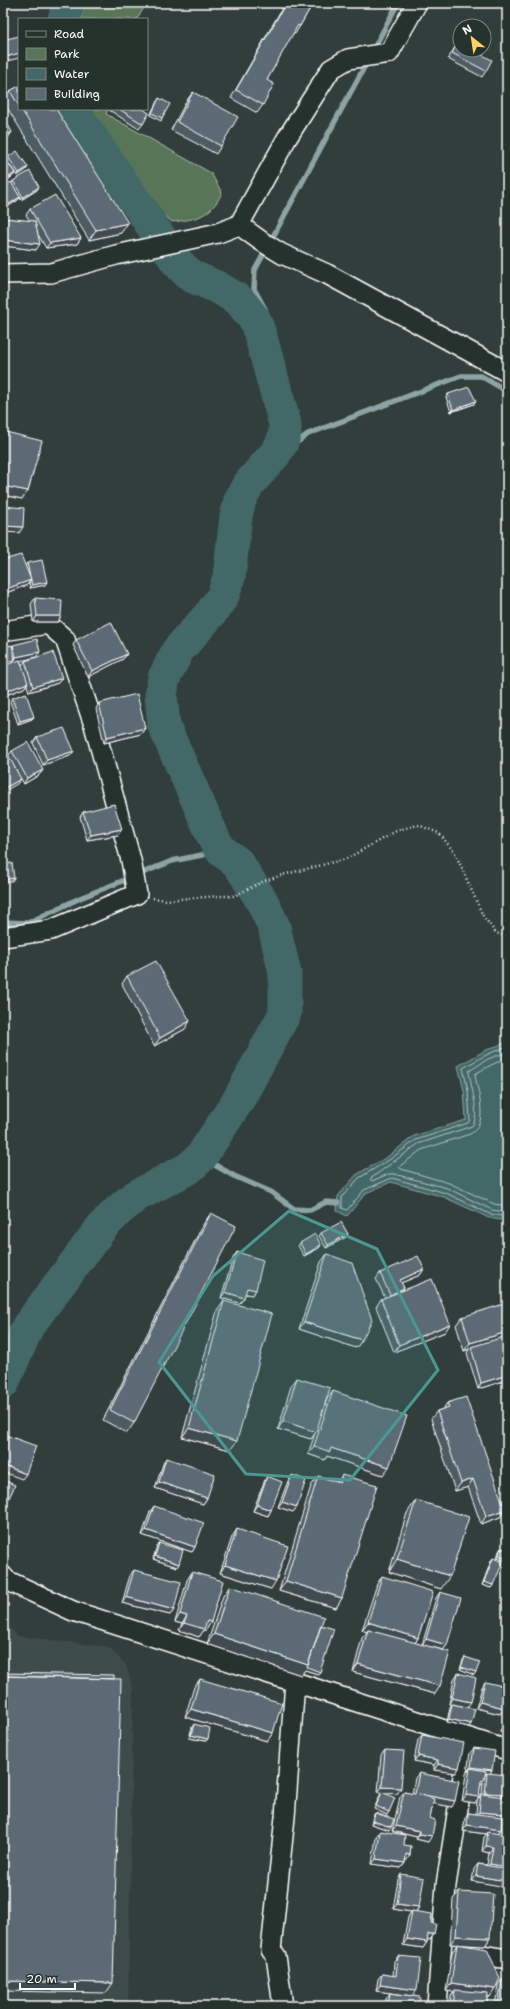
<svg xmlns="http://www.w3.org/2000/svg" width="510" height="2009" font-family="'Shantell Sans',sans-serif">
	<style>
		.built { fill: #3e4c4c }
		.green { fill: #597459; stroke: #acbaac }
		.water { fill: #436867; stroke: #8ea4a4 }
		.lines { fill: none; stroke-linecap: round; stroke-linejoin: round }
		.shore { stroke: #b4c3c2; stroke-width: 1 }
		.stream { stroke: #8ea4a4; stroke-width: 5.5 }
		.river { stroke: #436867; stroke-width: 33 }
		.minor-casing { stroke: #fff; stroke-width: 22 }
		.path { stroke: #fff; stroke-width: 2.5; stroke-dasharray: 1 3; stroke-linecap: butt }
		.minor { stroke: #26332d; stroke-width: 19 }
		.wall { fill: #4e5c64; stroke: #fff }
		.shaded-wall { fill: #404b51; stroke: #fff }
		.building { fill: #5b6b74; stroke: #fff }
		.marked { fill: #4b9892; fill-opacity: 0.2; stroke: #4b9892; stroke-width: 3; stroke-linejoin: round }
	</style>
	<rect width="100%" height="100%" fill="#313e3b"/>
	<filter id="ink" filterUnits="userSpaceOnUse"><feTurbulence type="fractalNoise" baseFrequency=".025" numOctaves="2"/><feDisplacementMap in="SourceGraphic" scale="8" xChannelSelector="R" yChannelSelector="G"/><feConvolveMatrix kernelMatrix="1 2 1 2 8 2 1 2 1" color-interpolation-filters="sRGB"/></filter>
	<g filter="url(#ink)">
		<path class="built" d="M3,1621L18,1636L109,1647L126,1665L133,1689L128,2006H3Z"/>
		<path class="green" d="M86,3H147L137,19H81Z
			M82,109H108L106,114L211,173L222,193C210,217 197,219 172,222L162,213L123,158Z"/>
		<path class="water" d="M507,1042V1221L489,1218L444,1197L391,1182L366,1193L347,1216L337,1211L338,1196L356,1175L387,1157L414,1136L466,1120L464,1091L458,1066L484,1051Z"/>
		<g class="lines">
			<path class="shore" d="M507,1046L486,1055L463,1068L468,1091L470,1119L468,1123L416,1140L389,1160L359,1178L342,1197V1208L347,1210L364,1190L392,1178L446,1193L490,1214L507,1217
				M507,1052L488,1059L469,1071C470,1085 481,1115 472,1126L418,1144L370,1179L372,1181L388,1174H394L447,1188L492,1210L507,1212
				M507,1058L491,1065L475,1074C477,1091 490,1124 470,1134L421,1150L399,1167L401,1169L449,1183L494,1204L507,1206"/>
			<path class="stream" d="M372,52L398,3
				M292,446L308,434L461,376H481L507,391
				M220,826L174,718L173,702L175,681L183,662L231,606L240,584L247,518L252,503L261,486L286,461L290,454L297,432L294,409L265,309L254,289L255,270L368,60
				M3,922L28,923L80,898L172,861L222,851
				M201,1157L234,1176L271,1192L294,1209L310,1210L326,1202L338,1203
				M3,1350L19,1319L96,1216L113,1199L130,1185L180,1161L190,1151L203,1134L270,1021L274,1002L275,984L259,920L229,871"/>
			<path class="river" d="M64,19L69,3
				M3,1383L28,1326L102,1227L119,1210L136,1196L189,1168L201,1157L239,1099L285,1013V973L274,927L262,901L238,863L222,851L216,843L164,726L161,695L164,678L178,650L211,613L223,596L229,577L236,516L240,500L248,485L275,454L282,443L285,432V424L260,334L255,320L240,301L219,288L191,276L177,262L72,109"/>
			<defs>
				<path id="minor" d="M239,225L261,241L282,254L327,274L507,372
					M3,274L51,273L116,255L218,233L239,225L287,138L331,69L348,59L389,53L417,3
					M3,631L48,624L65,639L94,725L131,860L137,894L51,930L3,937
					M3,1576L6,1580L73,1611L507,1750
					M465,1952L507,1959
					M283,2006L276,1956L271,1950L285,1817L295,1682
					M437,2006L446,1885L469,1738"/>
			</defs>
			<use href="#minor" class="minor-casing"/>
			<path class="path" d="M153,898L166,900L219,896H234L262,882L282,875L346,859L398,830L418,825L439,833L455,853L483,916L496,933L507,936"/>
			<use href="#minor" class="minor"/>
		</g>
		<path class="wall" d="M285,3H313L300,26L295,34L293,33L267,80L263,105L257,113L231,98Z
			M458,42L486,71L482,77L448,59Z
			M19,86V109H56L121,233L89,240L3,101L10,91Z
			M193,92L221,146L216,154L171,130L187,100Z
			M159,98L162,118L161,121L150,115Z
			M109,109H143V124L139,129L109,110Z
			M8,157L26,170L17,176L9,164L15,173L13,176L5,182L3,185V158L6,159Z
			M13,181L37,190L21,200L20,197L18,200L4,209L3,207V187L12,183Z
			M30,209L81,238L77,244L46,248L37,233L36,250L3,246V218L30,221L26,215Z
			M448,394L474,404L451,412L446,397Z
			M6,432L22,499L3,495V436Z
			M3,560L25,566L27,563L45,585L30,588L29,582L27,585L3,594Z
			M35,598L58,622H33L31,604Z
			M76,640L127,654L123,659L88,677L73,645Z
			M13,645L22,665L25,661L62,678L58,683L29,692L27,685L24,688L3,696L12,646Z
			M12,698L34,717L32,719L18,724L10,701Z
			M99,703L145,728L141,734L104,743L96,709Z
			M37,737L74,751L70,756L43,765L33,743Z
			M12,751L43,770L39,775L24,784L21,779L17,784L8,756Z
			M83,812L118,835L87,840L80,817Z
			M127,976L185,1029L154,1046L122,984Z
			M211,1213L134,1423L127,1433L103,1420L204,1223Z
			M321,1233L348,1234L346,1237L326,1248L319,1236Z
			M300,1243L321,1245L319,1248L304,1256L298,1246Z
			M237,1252L256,1290L252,1295L245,1294L244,1298L240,1303L221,1298L233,1258Z
			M327,1254L362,1340L356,1348L299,1329L321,1262Z
			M424,1269L420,1275L401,1283L404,1288L402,1291L445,1332L394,1352L376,1307L381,1299L385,1298L376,1279L380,1273Z
			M224,1301L230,1450L182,1437L217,1311Z
			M462,1317L507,1380L478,1389L467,1353L469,1349L464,1351L456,1325Z
			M297,1378L322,1415L327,1399L333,1391L383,1475L327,1456L325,1460L308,1454L315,1433L311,1439L278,1429L291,1386Z
			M447,1403L505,1510L500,1517L481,1524L468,1487L455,1491L431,1419L437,1411L443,1409Z
			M166,1458L207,1498L203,1504L155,1488L163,1464Z
			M292,1475L297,1507L293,1512L278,1507L288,1481Z
			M342,1475V1598L336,1608L279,1591L311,1486L318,1476L337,1482Z
			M267,1476L271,1510L268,1516L253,1511L264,1482Z
			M416,1500L441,1589L389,1572L407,1513Z
			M154,1506L195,1547L192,1552L142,1535L150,1512Z
			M237,1529L271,1589L220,1573L232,1537Z
			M159,1543L177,1567L153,1559L157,1545Z
			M501,1548L507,1550V1561L497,1558L499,1551Z
			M493,1558V1585L491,1588L482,1585L491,1561Z
			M134,1570L174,1610L170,1615L122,1603L130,1575Z
			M192,1572L211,1622L206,1630H204L199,1637L179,1630L182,1624L175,1622L187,1580Z
			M382,1576L418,1638L415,1643L422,1645L436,1598L440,1592L447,1645L443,1650L435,1694L353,1672L362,1638L367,1632L362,1630L377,1584Z
			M230,1586L321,1625L318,1674L305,1670L301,1675L207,1644L223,1596Z
			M465,1657L474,1675L460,1669L463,1660Z
			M458,1673L467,1707L469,1727L447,1722L450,1707L452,1704H449L454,1679Z
			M200,1679L273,1733L267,1741L185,1717L194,1687Z
			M485,1682L504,1708L500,1714L476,1708L482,1687Z
			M507,1712V1734L500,1732Z
			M194,1724L206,1741L189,1738L192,1727Z
			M422,1735L456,1773L434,1770V1765L414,1761L418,1740Z
			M474,1748L505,1797V1810L507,1795V1822H503L504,1815L502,1817L501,1830L498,1834L506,1840H507V1902L501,1901L503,1888L504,1886L472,1881L474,1869L478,1864L487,1865L489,1853L482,1851L484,1837L487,1834L463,1831L465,1818L468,1813L476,1814L477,1800L482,1794L483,1782L481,1785L475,1803L462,1801L466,1774L467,1772L470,1753Z
			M385,1750L397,1794L383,1792L389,1812L387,1815L374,1809L380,1795L382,1792H378L381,1755Z
			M419,1773L452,1807L433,1803L430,1818L428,1842L416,1839L417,1837L392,1831L400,1797L404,1792L412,1794L415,1778Z
			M375,1813L391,1827L389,1830L371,1824L373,1816Z
			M380,1831L404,1845L410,1855L406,1861L405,1860V1863L401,1868L372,1864L376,1837Z
			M401,1874L419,1907L416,1912L431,1923L434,1934L430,1940L427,1939V1942L423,1948L403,1945L408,1917L411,1912L393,1909L398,1880Z
			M459,1892L490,1938L485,1946L460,1945L490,1997H488L487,2006H450L451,1996L454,1992L446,1991L452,1952L457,1945L450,1944L453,1899Z
			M398,1956L413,1996L376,1991L378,1979L382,1974L393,1976L394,1961Z
			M502,1979L507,2006H495L498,1985Z
			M390,1993L419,2006H385L386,1999Z"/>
		<path class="shaded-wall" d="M32,3H57L54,7Z
			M19,53V58L3,62V58Z
			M12,132L8,138L3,141V138Z
			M28,167L26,170L17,176L19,173Z
			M15,173L13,176L4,182L6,179Z
			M39,187L37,190L21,200L23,197Z
			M20,197L18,200L4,209L6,206Z
			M128,223L121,233L89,240L96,230Z
			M81,238L77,244L46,248L50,243Z
			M3,240L40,244L36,250L3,246Z
			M476,401L474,404L451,412L453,410Z
			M3,486L28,491L22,499L3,495Z
			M3,526L23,527L19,533L3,532Z
			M31,580L27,585L3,594V590Z
			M47,582L45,585L30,588L32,585Z
			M37,616H61L58,622H33Z
			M40,652L36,657L13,663L3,667V662L15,660L16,657Z
			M127,654L123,659L88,677L92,671Z
			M62,678L58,683L29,692L33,687Z
			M28,683L24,688L3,696V692Z
			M34,717L32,719L18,724L20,721Z
			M145,728L141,734L104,743L107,737Z
			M74,751L70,756L43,765L47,760Z
			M43,770L39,775L24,784L27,778Z
			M21,779L17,784L3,792V789Z
			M122,829L118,835L87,840L91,835Z
			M14,878L12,881L3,882V880Z
			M190,1021L185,1029L154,1046L160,1038Z
			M348,1234L346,1237L326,1248L328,1245Z
			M321,1245L319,1248L304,1256L306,1254Z
			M424,1269L420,1275L396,1285L400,1280Z
			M247,1288L256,1290L252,1295L243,1293Z
			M404,1288L400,1294L386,1301L390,1295Z
			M225,1292L244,1298L240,1303L221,1298Z
			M304,1322L362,1340L356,1348L299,1329Z
			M450,1324L445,1332L394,1352L399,1345Z
			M507,1332V1338L471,1347L469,1349L464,1351L470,1343Z
			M507,1375V1380L478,1389L481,1383Z
			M283,1421L316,1432L311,1439L278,1429Z
			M189,1428L237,1441L230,1450L182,1437Z
			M314,1446L331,1448L389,1467L383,1475L327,1456L325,1460L308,1454Z
			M3,1465L26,1474L22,1479L3,1472Z
			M473,1479L468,1487L455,1491L461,1483Z
			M159,1482L207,1498L203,1504L155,1488Z
			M282,1502L297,1507L293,1512L278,1507Z
			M257,1505L271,1510L268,1516L253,1511Z
			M505,1510L500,1517L481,1524L486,1516Z
			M146,1530L195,1547L192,1552L142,1535Z
			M499,1555L507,1558V1561L497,1558Z
			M155,1556L179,1564L177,1567L153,1559Z
			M397,1559L450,1576L441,1589L389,1572Z
			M225,1565L276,1581L271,1589L220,1573Z
			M286,1581L342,1598L336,1608L279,1591Z
			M484,1582L493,1585L491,1588L482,1585Z
			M126,1597L174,1610L170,1615L122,1603Z
			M180,1614L187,1616L182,1624L175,1622Z
			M207,1621L211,1622L206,1630H204L199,1637L179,1630L184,1623Z
			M368,1622L418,1638L413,1646L368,1630L367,1632L362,1630Z
			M214,1634L308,1665L320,1672L318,1674L305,1670L301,1675L207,1644Z
			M426,1639L447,1645L443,1650L422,1645Z
			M358,1664L440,1686L435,1694L353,1672Z
			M461,1667L476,1672L474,1675L460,1669Z
			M452,1698L471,1702L467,1707L449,1704Z
			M480,1702L504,1708L500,1714L476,1708Z
			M191,1709L273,1733L267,1741L185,1717Z
			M449,1719L471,1724L469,1727L447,1722Z
			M506,1722H507V1734L500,1732Z
			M191,1735L208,1739L206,1741L189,1738Z
			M418,1756L438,1760L434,1765L414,1761Z
			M438,1764L459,1768L456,1773L434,1770Z
			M471,1767L492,1770L489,1776L487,1773L485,1775L469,1772L470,1768L467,1772Z
			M382,1787L401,1788L397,1794L378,1792Z
			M485,1793L506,1794L503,1800L481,1798Z
			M419,1794L455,1801L452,1807L415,1800Z
			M466,1795L479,1797L475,1803L462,1801Z
			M479,1812L504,1814L501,1820L475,1817Z
			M507,1816V1822H503Z
			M373,1821L391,1827L389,1830L371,1824Z
			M467,1825L501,1830L497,1835L488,1832L487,1834L463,1831Z
			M396,1826L420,1831L417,1837L392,1831Z
			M420,1834L432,1836L428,1842L416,1839Z
			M486,1846L493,1847L489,1853L482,1851Z
			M406,1854L410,1855L406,1861L402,1860Z
			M376,1859L405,1863L401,1868L372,1864Z
			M490,1864L507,1867V1873L486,1870Z
			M476,1876L507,1881V1885L506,1887L472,1881Z
			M503,1898L507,1899V1902L501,1901Z
			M397,1904L419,1907L415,1913L412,1911L411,1912L393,1909Z
			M428,1934H434L430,1940L424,1939Z
			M456,1936L490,1938L485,1946L450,1944Z
			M407,1939L427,1942L423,1948L403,1945Z
			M3,1981L113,1983L106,1993L3,1991Z
			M451,1983L495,1989L490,1997L455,1992V1990L454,1992L446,1991Z
			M380,1985L417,1990L413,1996L376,1991Z"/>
		<path class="building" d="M286,3H313L300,26L298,25L267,80L274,84L263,105L236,90Z
			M19,36V53L3,58V40Z
			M458,42L460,43V50H473L492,60L486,71L452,53Z
			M19,86V106L10,91Z
			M193,92L238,117L221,146L177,122Z
			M159,98L170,104L162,118L152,113Z
			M21,109H56L128,223L96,230Z
			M119,109H143L149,113L143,124Z
			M3,116L12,132L3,138Z
			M17,151L28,167L19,173L8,157Z
			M4,157L15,173L6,179L3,174V158Z
			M30,171L39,187L23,197L13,181Z
			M11,182L20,197L6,206L3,202V187Z
			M55,195L81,238L50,243L30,209Z
			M3,218L35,221L40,244L3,240Z
			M469,387L476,401L453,410L448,394Z
			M6,432L42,441L28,491L3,486V443Z
			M3,506L24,508L23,527L3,526Z
			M21,555L31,580L3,590V560Z
			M42,560L47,582L32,585L27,563Z
			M35,598L62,600L61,616H37Z
			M111,622L127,654L92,671L76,640Z
			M37,639L40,652L16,657L13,645Z
			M12,645L15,660L3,662V647Z
			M53,652L62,678L33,687L25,661Z
			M20,660L28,683L3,692V666Z
			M26,693L34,717L20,721L12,698Z
			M137,694L145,728L107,737L99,703Z
			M64,728L74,751L47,760L37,737Z
			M28,742L43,770L27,778L12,751Z
			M5,749L21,779L3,789V750Z
			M114,804L122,829L91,835L83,812Z
			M12,863L14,878L3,880V864Z
			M156,961L190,1021L160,1038L127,976Z
			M211,1213L236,1226L134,1423L110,1410Z
			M341,1222L348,1234L328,1245L321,1233Z
			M315,1234L321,1245L306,1254L300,1243Z
			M237,1252L263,1260L256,1290L247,1288L244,1298L225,1292Z
			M327,1254L352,1263L372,1320L362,1340L304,1322Z
			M418,1256L424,1269L400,1280L404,1288L390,1295L380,1273Z
			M432,1279L450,1324L399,1345L381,1299Z
			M224,1301L272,1314L237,1441L189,1428Z
			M507,1303V1332L470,1343L462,1317Z
			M507,1336V1375L481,1383L471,1347Z
			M297,1378L330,1388L316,1432L283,1421Z
			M333,1391L407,1416L389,1467L331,1448L330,1452L314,1446Z
			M466,1397L505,1510L486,1516L473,1479L461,1483L437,1411L449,1407L447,1403Z
			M3,1434L36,1446L26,1474L3,1465Z
			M166,1458L215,1474L207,1498L159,1482Z
			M292,1475L306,1480L297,1507L282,1502Z
			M342,1475L377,1485L342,1598L286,1581L318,1476L340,1483Z
			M267,1476L282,1482L271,1510L257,1505Z
			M3,1480L15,1485L4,1509L3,1508Z
			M416,1500L469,1517L450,1576L397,1559Z
			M154,1506L204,1523L195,1547L146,1530Z
			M237,1529L288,1546L276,1581L225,1565Z
			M159,1543L183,1550L179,1564L155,1556Z
			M501,1548L507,1550V1558L499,1555Z
			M493,1558L503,1562L493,1585L484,1582Z
			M134,1570L181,1582L174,1610L126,1597Z
			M192,1572L223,1581L211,1622L207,1621L204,1629L184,1623L187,1616L180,1614Z
			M382,1576L433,1592L418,1638L368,1622Z
			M230,1586L324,1617L308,1665L214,1634Z
			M440,1592L461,1598L447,1645L426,1639Z
			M321,1625L334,1629L320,1672L307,1667L308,1665Z
			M368,1630L450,1652L440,1686L358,1664Z
			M465,1657L480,1662L476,1672L461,1667Z
			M3,1673L114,1675V1679L3,1676Z
			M458,1673L476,1678L471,1702L452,1698Z
			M3,1676L121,1679L113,1983L3,1981Z
			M200,1679L282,1703L273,1733L191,1709Z
			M485,1682L507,1687V1697L504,1708L480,1702Z
			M452,1704L475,1709L471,1724L449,1719Z
			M194,1724L210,1728L208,1739L191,1735Z
			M422,1735L464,1743L459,1768L438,1764V1760L418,1756Z
			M474,1748L495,1751L492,1770L471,1767Z
			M385,1750L404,1751L401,1788L382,1787Z
			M470,1768L486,1771L484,1780L481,1781L479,1797L466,1795Z
			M419,1773L459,1781L455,1801L419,1794L434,1799L430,1818L435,1820L432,1836L420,1834V1831L396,1826L404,1792L415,1794Z
			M487,1773L507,1775L506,1794L485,1793Z
			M382,1792L395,1798L389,1812L376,1806Z
			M481,1794L506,1797L504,1814L479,1812Z
			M375,1813L394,1819L391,1827L373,1821Z
			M468,1813L502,1817L501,1830L467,1825Z
			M380,1831L405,1835L404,1845L411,1846L410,1855L406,1854L405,1863L376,1859Z
			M488,1832L507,1835L506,1840H507V1867L490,1864L493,1847L486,1846Z
			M478,1864L507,1869V1881L476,1876Z
			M401,1874L424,1878L419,1907L397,1904Z
			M505,1886H507V1899L503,1898Z
			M459,1892L493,1894L490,1938L456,1936Z
			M412,1911L432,1914L431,1923L436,1924L434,1934H428L427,1942L407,1939Z
			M457,1944L487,1949L500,1978L495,1989L451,1983Z
			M398,1956L421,1958L417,1990L380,1985L382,1974L396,1976Z
			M507,1976V2006H498L502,1979Z
			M455,1990L488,1993L487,2006H453Z
			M390,1993L420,1997L419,2006H388Z"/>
	</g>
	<path class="marked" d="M289,1211L377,1249L438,1370L350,1480L246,1474L159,1362L213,1276Z"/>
	<rect width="510" height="2009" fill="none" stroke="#26332d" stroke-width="16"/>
	<rect x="8" y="8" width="494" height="1993" fill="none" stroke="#fff" stroke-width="1.5" filter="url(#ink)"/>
	<rect x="18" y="18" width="130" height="92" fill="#26332d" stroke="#7d8581"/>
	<rect x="26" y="31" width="20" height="6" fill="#26332d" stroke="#7d8581"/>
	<text x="54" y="38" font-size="12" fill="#ffffff">Road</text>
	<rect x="26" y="48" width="20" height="12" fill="#597459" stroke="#7d8581"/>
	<text x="54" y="58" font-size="12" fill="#ffffff">Park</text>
	<rect x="26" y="68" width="20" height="12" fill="#436867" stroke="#7d8581"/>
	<text x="54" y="78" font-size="12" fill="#ffffff">Water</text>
	<rect x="26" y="88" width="20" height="12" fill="#5b6b74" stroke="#7d8581"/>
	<text x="54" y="98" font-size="12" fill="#ffffff">Building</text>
	<g transform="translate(472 38) rotate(330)"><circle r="19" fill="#26332d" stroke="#7d8581"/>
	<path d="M0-3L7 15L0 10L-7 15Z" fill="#ffd166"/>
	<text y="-6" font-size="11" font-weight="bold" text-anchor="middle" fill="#ffffff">N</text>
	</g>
	<path d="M20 1983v6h55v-6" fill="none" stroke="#ffffff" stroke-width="2"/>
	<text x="26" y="1983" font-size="12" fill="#ffffff" stroke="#26332d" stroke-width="3" paint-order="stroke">20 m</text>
</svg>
